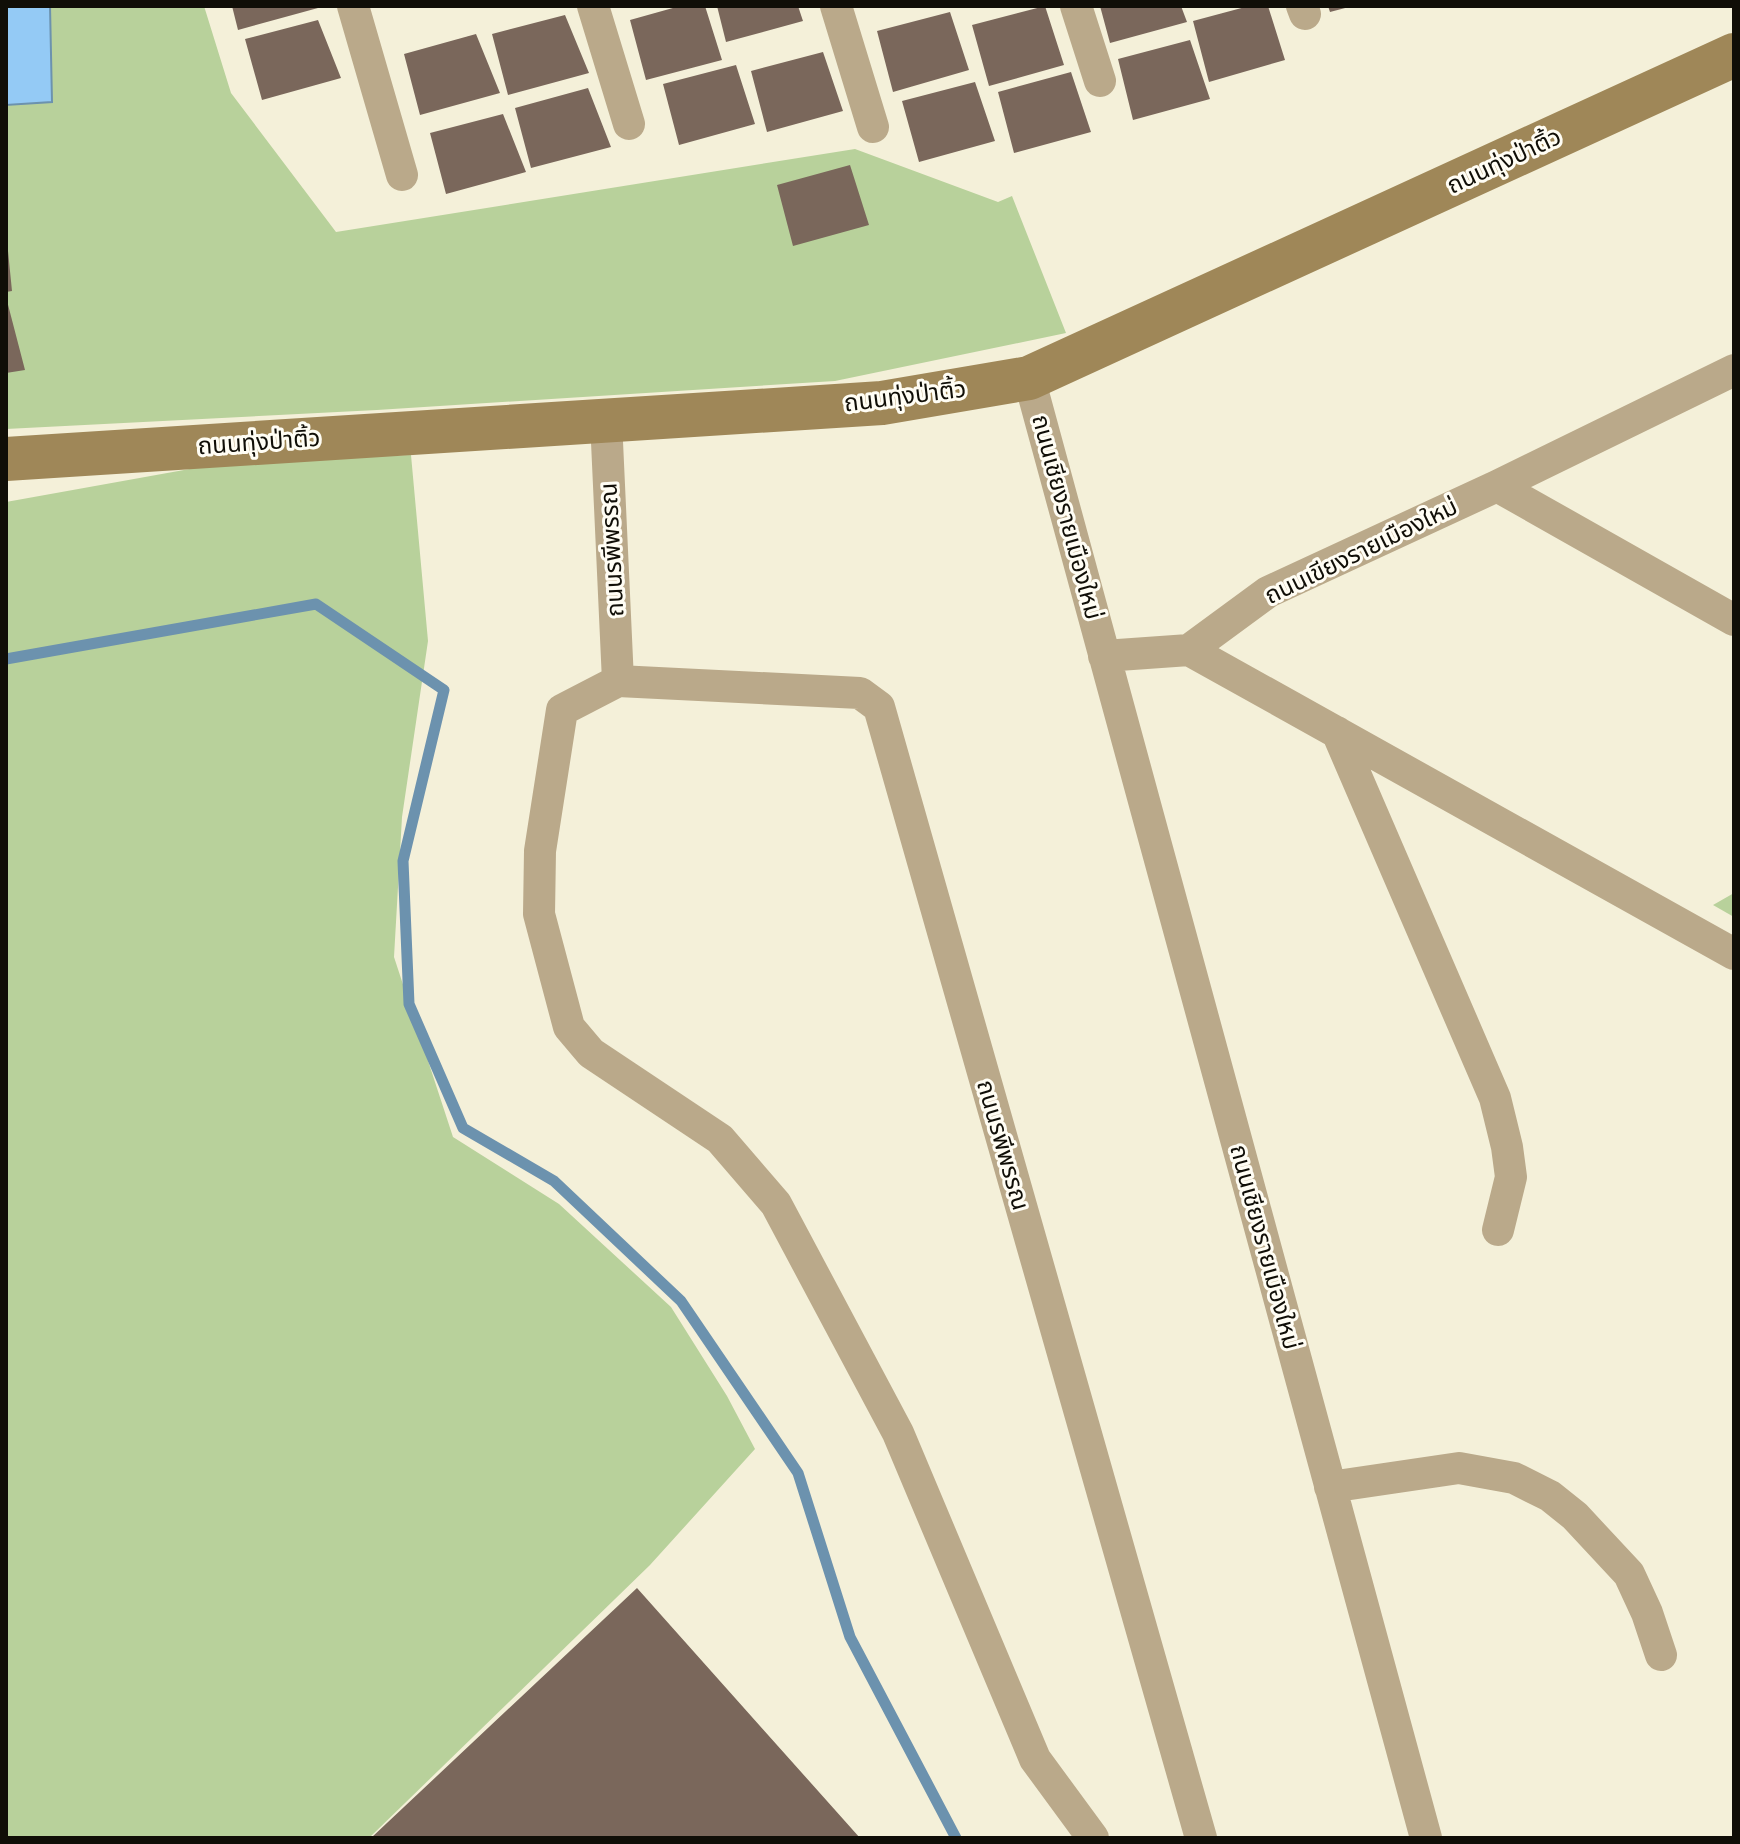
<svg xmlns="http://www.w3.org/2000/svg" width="1740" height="1844" font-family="Literata,'Noto Sans Thai',serif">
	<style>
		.green { fill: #b8d19b }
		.water { fill: #94caf5; stroke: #6c92ae; stroke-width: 2 }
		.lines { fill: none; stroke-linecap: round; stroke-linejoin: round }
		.stream { stroke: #6c92ae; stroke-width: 11 }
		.building { fill: #7a675b }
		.street { stroke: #baa98a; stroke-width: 32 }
		.secondary { stroke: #9f8758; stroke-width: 44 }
		.labels { text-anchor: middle; stroke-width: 6; stroke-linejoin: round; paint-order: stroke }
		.street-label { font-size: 24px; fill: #100e07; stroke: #fffdf4 }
	</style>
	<rect width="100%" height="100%" fill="#f4f0d9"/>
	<path class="green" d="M6,6H204L231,93L336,232L855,149L998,202L1012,196L1066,333L835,381L377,410L6,429Z
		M411,455L428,641L402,817L394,957L453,1137L559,1204L671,1307L727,1396L755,1449L650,1565L369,1838H6V502L234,461Z
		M1734,893V917L1713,905Z"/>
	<path class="water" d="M6,6H50L52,102L6,105Z"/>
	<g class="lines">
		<path class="stream" d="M6,659L316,604L444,690L403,861L409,1004L463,1128L554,1181L681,1301L798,1473L850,1637L956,1838"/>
	</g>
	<path class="building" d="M232,6H317L318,8L238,30Z
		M680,6H705L722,60L646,80L630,20Z
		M717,6H798L803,21L726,42Z
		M1045,6L1064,65L989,86L972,25Z
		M1100,6H1181L1187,22L1110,43Z
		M1249,6H1268L1285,60L1209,82L1193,21Z
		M1328,6H1349V7L1330,12Z
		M950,12L969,70L893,92L877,31Z
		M565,15L589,73L508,95L492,34Z
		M318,20L341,78L262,100L245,39Z
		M476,34L500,93L420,115L404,54Z
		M1190,40L1210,99L1133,120L1118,59Z
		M823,52L843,111L767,132L751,71Z
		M736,65L755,124L679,145L663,84Z
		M1071,72L1091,132L1014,153L998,92Z
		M975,82L995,141L919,162L902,101Z
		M588,88L611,147L531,168L515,108Z
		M503,114L526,172L446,194L430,133Z
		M850,165L869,225L793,246L777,185Z
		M6,251H8L12,291L6,292Z
		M6,297L25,370L6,373Z
		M637,1588L860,1838H371Z"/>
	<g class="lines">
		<path class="street" d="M353,6L402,175
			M593,6L629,124
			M836,6L873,127
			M1076,6L1100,81
			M1302,6L1305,14
			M1029,378L1426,1838
			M606,420L618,681
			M1497,486L1734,620
			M1189,650L1268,592L1497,486L1734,370
			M1104,656L1189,650L1734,954
			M1337,732L1495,1098L1507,1147L1511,1177L1498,1230
			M1330,1487L1459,1468L1514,1478L1550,1496L1575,1516L1629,1574L1647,1613L1661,1655
			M1093,1838L1035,1759L898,1433L776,1204L720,1139L591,1053L569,1027L539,914L540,851L562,710L618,681L860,693L879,707L1201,1838"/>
		<path class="secondary" d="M6,459L882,403L1029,378L1734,55"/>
	</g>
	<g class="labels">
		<g class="street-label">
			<text transform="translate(1504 161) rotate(-25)" y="8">ถนนทุ่งป่าติ้ว</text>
			<text transform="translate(905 396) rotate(-7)" y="8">ถนนทุ่งป่าติ้ว</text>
			<text transform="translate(259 442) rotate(-4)" y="8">ถนนทุ่งป่าติ้ว</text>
			<text transform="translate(1067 517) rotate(75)" y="8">ถนนเชียงรายเมืองใหม่</text>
			<text transform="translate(612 550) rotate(-93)" y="8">ถนนรพีพรรณ</text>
			<text transform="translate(1361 551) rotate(-26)" y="8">ถนนเขียงรายเมืองใหม่</text>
			<text transform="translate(1003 1145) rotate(74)" y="8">ถนนรพีพรรณ</text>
			<text transform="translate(1265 1247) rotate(75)" y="8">ถนนเชียงรายเมืองใหม่</text>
		</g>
	</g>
	<rect width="1740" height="1844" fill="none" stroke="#100e07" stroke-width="16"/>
</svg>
